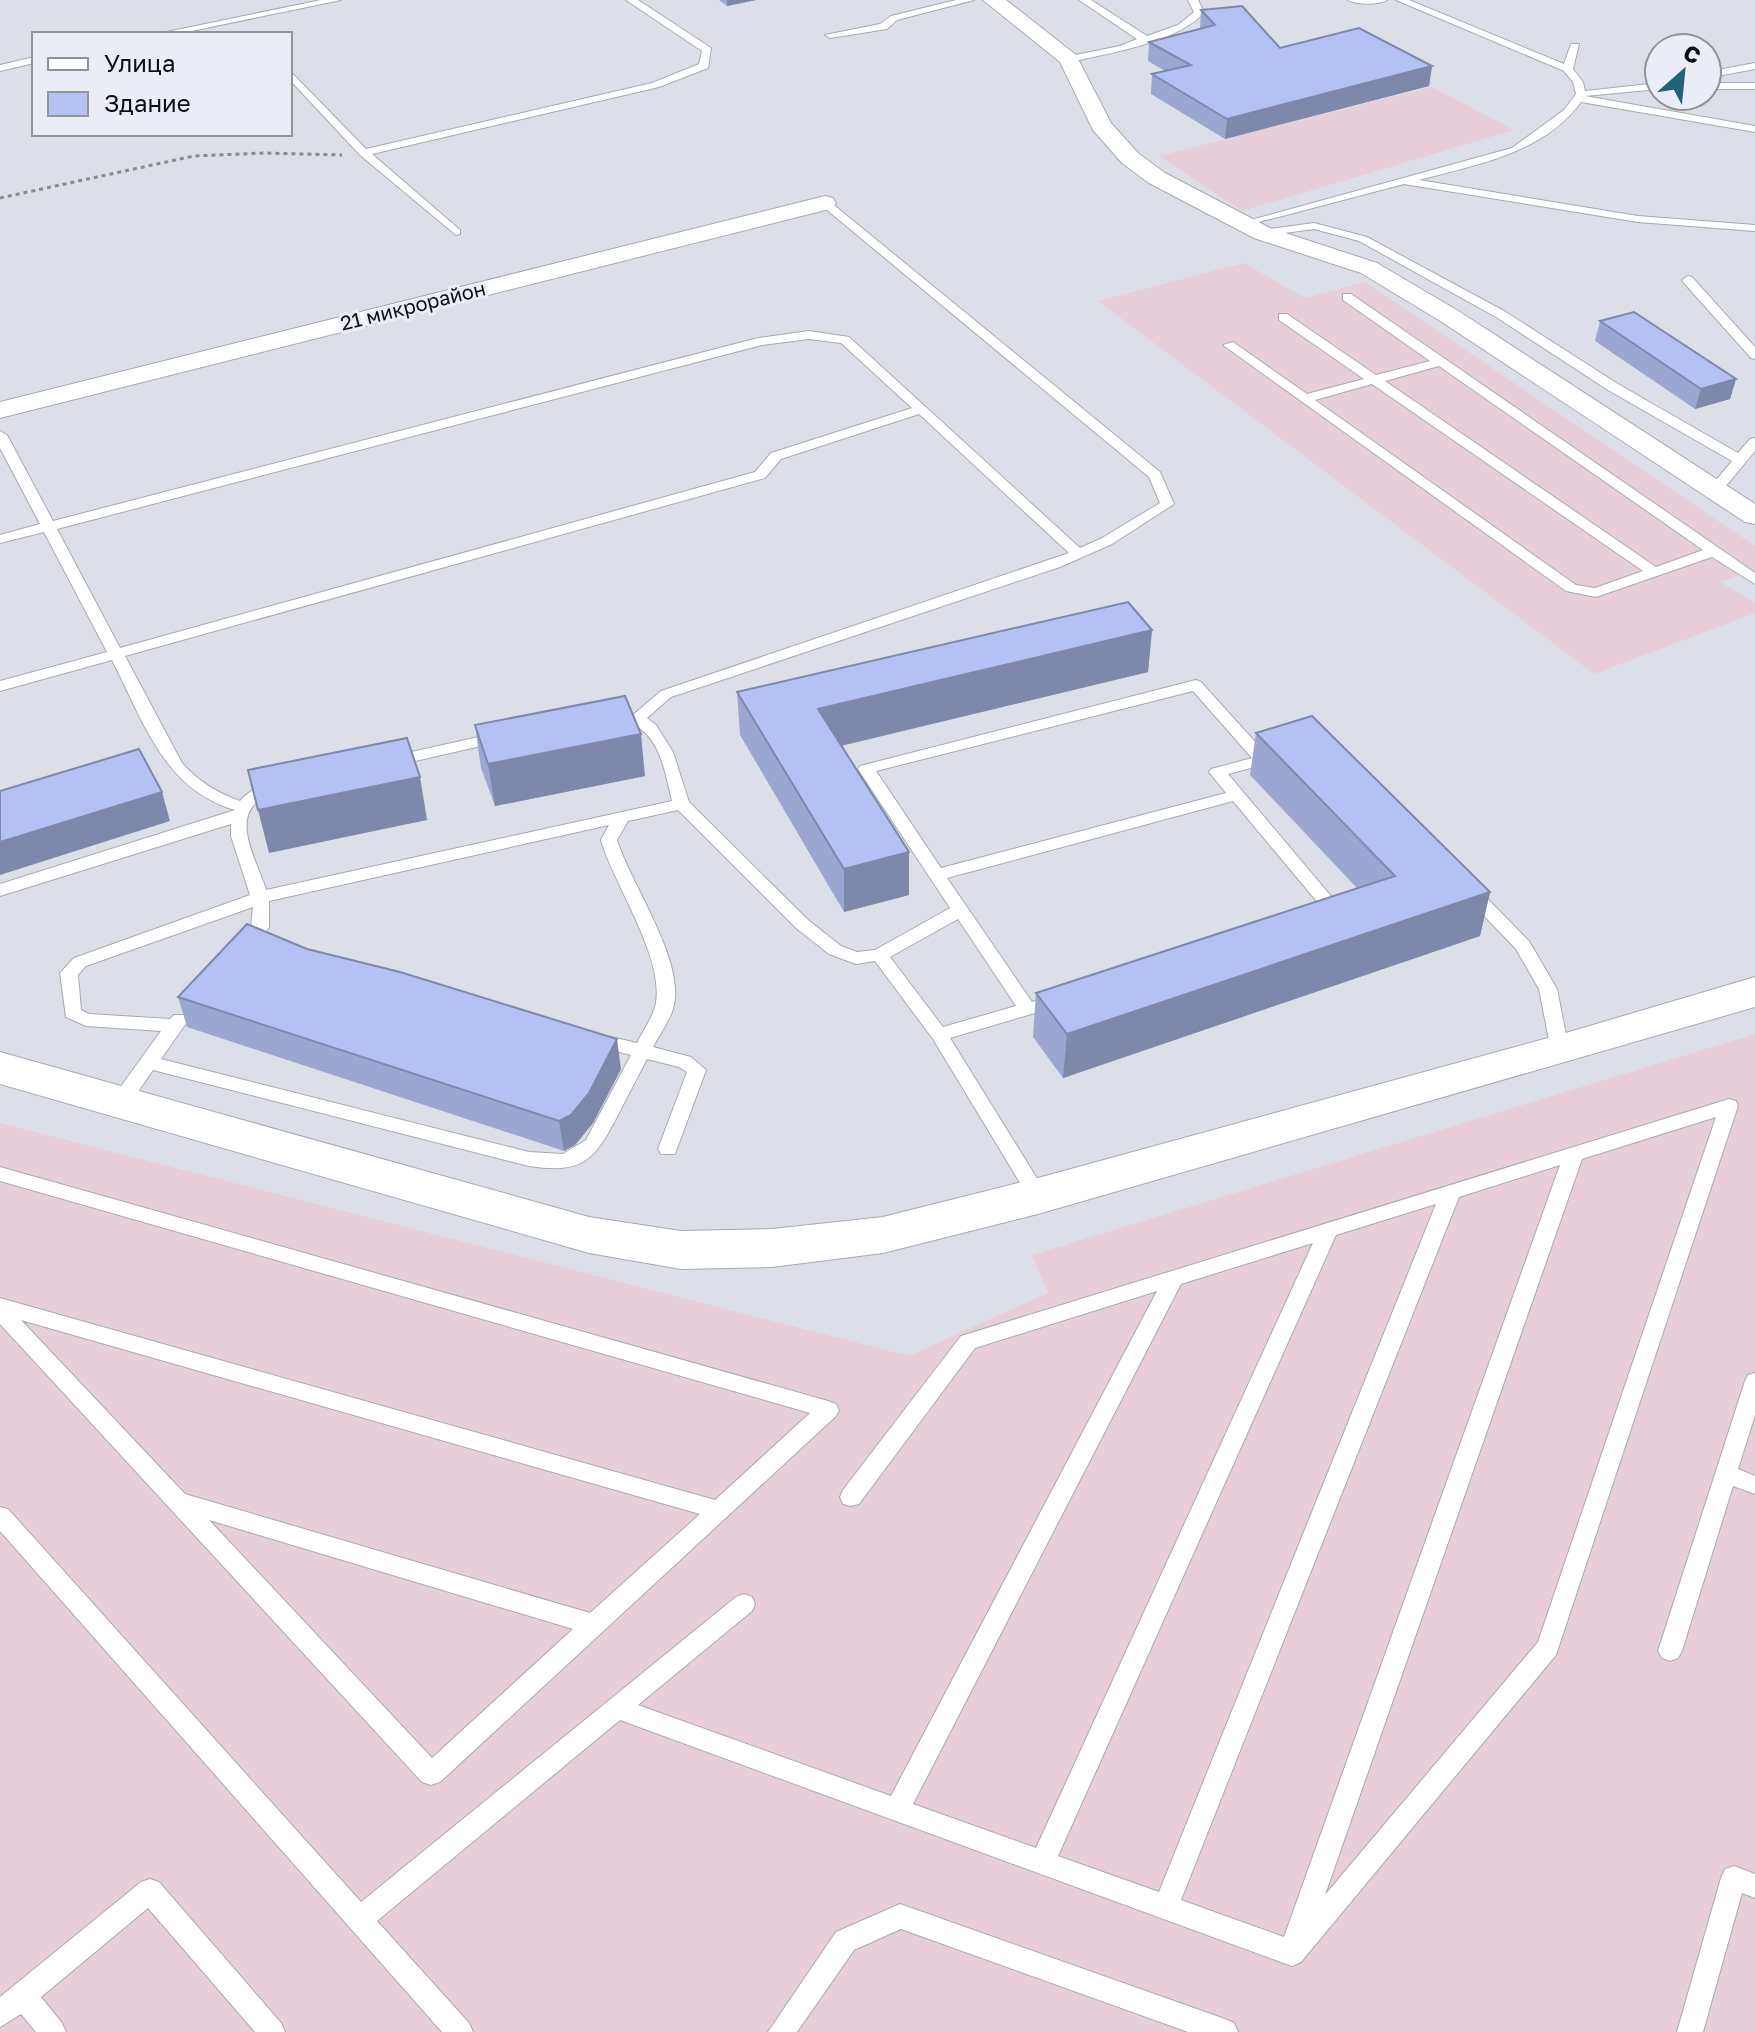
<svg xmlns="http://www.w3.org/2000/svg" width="1755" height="2032" font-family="'Golos Text',sans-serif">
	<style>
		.commercial { fill: #e7ced8 }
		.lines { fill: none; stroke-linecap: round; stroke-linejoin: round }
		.lane-casing { stroke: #a7a9b1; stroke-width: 2 }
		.street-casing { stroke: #a7a9b1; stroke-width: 2 }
		.secondary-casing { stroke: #a7a9b1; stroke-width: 2 }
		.path { stroke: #87898f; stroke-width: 3; stroke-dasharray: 4 4; stroke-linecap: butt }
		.lane { fill: #fff; fill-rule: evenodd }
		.street { fill: #fff; fill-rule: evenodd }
		.secondary { fill: #fff; fill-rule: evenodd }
		.wall { fill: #9ba7d1 }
		.shaded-wall { fill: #7e88aa }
		.building { fill: #b4c2f3; stroke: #7e88aa; stroke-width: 2 }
		.labels { text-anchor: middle; stroke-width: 6; stroke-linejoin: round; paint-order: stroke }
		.far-street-label { font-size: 20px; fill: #0c0d0f; stroke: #eaedf5 }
	</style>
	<rect width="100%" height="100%" fill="#dddfe8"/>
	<path class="commercial" d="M1432,87L1514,130L1242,211L1159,156Z
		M1244,263L1305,298L1365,282L1755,546V570L1720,582L1755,603V613L1594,674L1098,301Z
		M1755,1034V2032H0V1123L909,1356L1048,1293L1032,1255Z"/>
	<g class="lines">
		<defs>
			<path id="lane" d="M321,0H341L177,34H157Z
				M626,0H638L711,48L708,68L659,87L372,154L460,230V234L456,235L360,155L290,80V71L366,149L652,83L699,64L702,51Z
				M956,0H974L897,20L887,29L830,38L825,35L880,24L891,16Z
				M1079,0H1091L1147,36L1178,25L1194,12L1188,0H1198L1204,12C1180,42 1107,54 1069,62L1065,61V57L1120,46L1137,39Z
				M1348,0H1387C1378,5 1357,5 1348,0Z
				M1396,0H1409L1564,64L1571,44H1579L1573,69L1583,82L1585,91L1659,83V89L1585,96L1755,126V132L1581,102C1543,154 1477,164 1419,180L1638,216L1755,225V231L1638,222L1404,184L1240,227V223L1512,148L1564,110L1576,94L1573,82L1564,71Z
				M34,57V63L0,71V65Z
				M1755,63V69L1707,78V72Z
				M1707,83H1755V89H1707Z
				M821,201H829L1160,472L1174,504L1112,544L1060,567L671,697L647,718L656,725L673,752L689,802L808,920L841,946L857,952L875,950L950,908L858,769L860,766L1196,680L1201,682L1266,754L1275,752L1283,757L1281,760L1228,774L1346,914L1349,918L1346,922H1334L1233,801L947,878L1032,1002L1056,995L1065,1001L1062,1005L950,1038L1048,1196L1045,1201H1031L933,1039L875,961L856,964L829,954L796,928L678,810L628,821L617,840C631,885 687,963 673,1009C669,1022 659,1035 653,1047L691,1057L706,1070L675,1154H661L658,1149L687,1072L679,1067L647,1059C637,1078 627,1097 618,1115C594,1161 583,1174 529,1166L153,1070L128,1106H114L112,1101L114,1096L161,1031L86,1026L66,1017L60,973L74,958L250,895L231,836V824L0,896V884L235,810C163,789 143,720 112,660L0,691V681L107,652L44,532L0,543V535L40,524L0,448V431L7,435L53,521L758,338L809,331L849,337L1080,548L1102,538L1160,503L1149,477L821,205ZM809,339L841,343L912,408L771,453L755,472L120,648L57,529L762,345ZM919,414L1069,553L661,691L634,714H622L620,717C627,723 635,724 642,730C662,746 666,777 672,801L266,890C260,867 233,825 255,804C262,796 275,795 282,787L274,782C263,785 247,791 240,801C217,793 198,781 182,763L125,656L765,478L781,459ZM1193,691L1252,758L1211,769L1209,772L1226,793L941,868L876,771ZM609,825L601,840C613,884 670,965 654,1010C650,1021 642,1033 637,1043L594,1033L588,1034L585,1039L588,1044L631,1055L586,1140L563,1154L529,1152L161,1059L189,1019L186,1015H174L170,1019L89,1014L81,1010L78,975L86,966L253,907L251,927L238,949L247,955L253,953L269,927V901ZM958,919L1016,1006L943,1027L890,957Z
				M1314,223L1367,237L1504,311L1618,384L1738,453L1750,439L1755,438V451L1720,493H1710L1708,490L1732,461L1608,390L1496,317L1359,241L1314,229L1262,236L1256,233L1262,230Z
				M1688,276L1692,277L1755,347V359L1751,358L1684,283L1682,280Z
				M1343,294H1351L1719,548L1755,573V584L1712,557L1596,597L1566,591L1223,345L1233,342L1307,394L1364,379L1279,320V314H1287L1376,375L1430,361L1343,300ZM1439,366L1703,550L1656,567L1385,381ZM1372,384L1643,571L1595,588L1576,585L1315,400Z
				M501,732L507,734L509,737L507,740L389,767L381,762L389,757Z
				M1470,885L1476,887L1529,941L1557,989L1569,1050L1566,1055L1560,1056L1551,1050L1539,989L1516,949L1464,895L1462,891L1464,887Z
				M1729,1099L1736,1101L1738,1106L1556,1655L1301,1962L1292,1966L620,1720L377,1921L469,2023L473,2032H442L0,1531V1507L8,1509L361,1902L736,1597L744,1594L752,1597L755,1604L752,1611L638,1705L891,1796L1157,1291L975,1348L859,1504L851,1506L843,1504L840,1497L843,1490L961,1336ZM1716,1117L1538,1642L1325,1895L1582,1159ZM1560,1165L1284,1937L1181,1900L1459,1197ZM1436,1204L1159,1892L1058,1856L1336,1235ZM1313,1243L1036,1848L913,1804L1181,1284Z
				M0,1167L828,1401L836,1404L839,1410L836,1416L440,1782L431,1785L422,1782L0,1324V1298L715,1500L810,1413L0,1181ZM21,1320L700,1514L590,1613L185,1494ZM209,1520L573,1629L432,1758Z
				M1755,1373V1415L1738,1469L1755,1476V1494L1733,1486L1682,1651L1678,1658L1670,1661L1662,1658L1658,1651L1745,1381L1748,1375Z
				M1734,1866L1755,1874V1898L1742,1893L1703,2032H1677L1721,1878L1725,1869Z
				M150,1879L159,1882L281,2023L285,2032H255L148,1908L41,1997L62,2023L66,2032H36L21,2014L0,2027V1997L141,1882Z
				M900,1904L1225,2019L1234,2023L1238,2032H1188L901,1929L854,1950L797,2032H768L836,1932Z"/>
			<path id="street" d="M983,0H1006L1076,55L1111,123L1138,153L1165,173L1270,228L1377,263L1460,312L1755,504V524L1745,522L1442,322L1361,273L1254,238L1149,183L1122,163L1093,130L1060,62Z
				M825,196L833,198L836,203L833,208L0,418V402Z"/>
			<path id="secondary" d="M1755,977V1007L1038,1214L883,1253L772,1267L681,1269L589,1253L0,1084V1052L589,1217L681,1231L772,1229L883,1217L1038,1178L1559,1035Z"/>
		</defs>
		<use href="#lane" class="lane-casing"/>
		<use href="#street" class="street-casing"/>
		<use href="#secondary" class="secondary-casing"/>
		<path class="path" d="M0,198L194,156L264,153L342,155"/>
		<use href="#lane" class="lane"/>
		<use href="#street" class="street"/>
		<use href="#secondary" class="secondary"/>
	</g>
	<path class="wall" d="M719,0H756L727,6Z
		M1201,10L1280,48L1432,66L1429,86L1225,139L1151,94L1152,74L1165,71L1148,61L1149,42L1200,29Z
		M1600,321L1736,379L1730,399L1695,409L1595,341Z
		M1152,630L1148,672L841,746L909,852V895L844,912L740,735L737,692Z
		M475,725L645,776L495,806L481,768Z
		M1256,733L1490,892L1480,936L1063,1078L1033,1037L1036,993L1357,888L1250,775Z
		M307,949L621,1069L593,1123L575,1145L564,1151L187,1027L178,997Z"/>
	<path class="shaded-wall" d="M727,0H756L727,6Z
		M1432,66L1429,86L1225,139L1227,119Z
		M1736,379L1730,399L1695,409L1701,389Z
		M1152,630L1148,672L819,751L818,709Z
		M641,734L645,776L495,806L488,764Z
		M420,777L427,820L269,853L258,810Z
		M162,792L170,821L0,875V842Z
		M909,852V895L844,912V869Z
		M1490,892L1480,936L1063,1078L1067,1034Z
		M617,1039L621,1069L593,1123L575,1145L564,1151L559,1121Z"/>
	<path class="building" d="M1242,6L1280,48L1359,28L1432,66L1227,119L1152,74L1191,65L1149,42L1215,25L1201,10Z
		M1634,312L1736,379L1701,389L1600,321Z
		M1128,602L1152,630L818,709L909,852L844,869L737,692Z
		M625,696L641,734L488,764L475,725Z
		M1312,716L1490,892L1067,1034L1036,993L1395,876L1256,733Z
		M407,738L420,777L258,810L248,770Z
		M139,749L162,792L0,842V791Z
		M247,924L307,949L400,972L617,1039L589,1093L571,1115L559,1121L178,997Z"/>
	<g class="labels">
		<g class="far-street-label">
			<text transform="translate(413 306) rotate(-14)" y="7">21 микрорайон</text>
		</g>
	</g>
	<rect x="32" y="32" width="260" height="104" fill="#eaedf5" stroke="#919399" stroke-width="2"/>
	<rect x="48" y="58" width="40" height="12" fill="#ffffff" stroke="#919399" stroke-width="2"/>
	<text x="104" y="72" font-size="24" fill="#0c0d0f">Улица</text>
	<rect x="48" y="92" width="40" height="24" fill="#b4c2f3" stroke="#919399" stroke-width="2"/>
	<text x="104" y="112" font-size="24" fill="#0c0d0f">Здание</text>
	<g transform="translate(1683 72) rotate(27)"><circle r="38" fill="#eaedf5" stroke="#919399" stroke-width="2"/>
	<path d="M0-6L14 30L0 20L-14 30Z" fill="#216377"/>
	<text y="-12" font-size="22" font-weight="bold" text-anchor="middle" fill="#0c0d0f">С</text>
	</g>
</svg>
